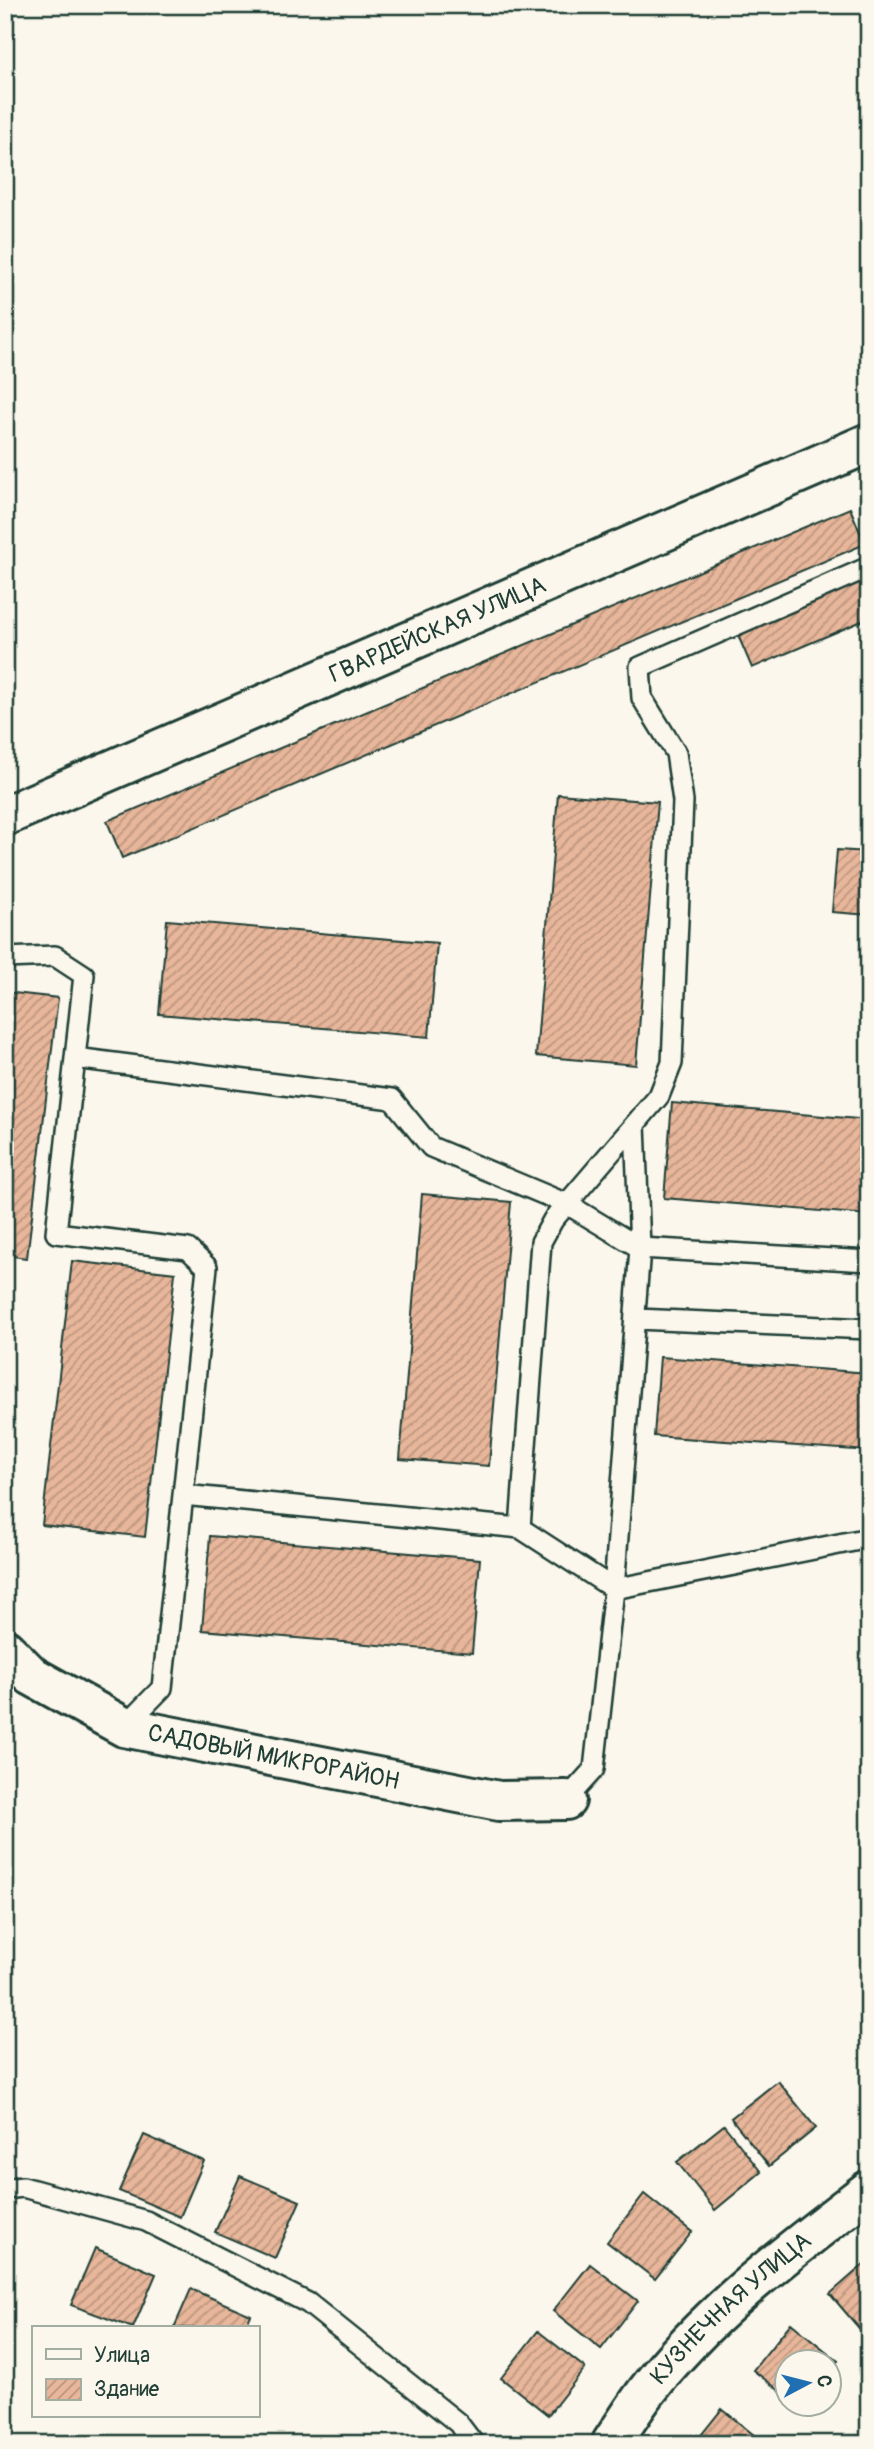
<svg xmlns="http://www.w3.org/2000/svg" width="874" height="2449" font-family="Pangolin,sans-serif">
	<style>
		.building { fill: url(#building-hatch); stroke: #1f3d34; stroke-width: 2 }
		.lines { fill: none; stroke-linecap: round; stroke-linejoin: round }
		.lane-casing { stroke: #1f3d34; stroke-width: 24 }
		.street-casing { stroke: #1f3d34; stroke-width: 44 }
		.secondary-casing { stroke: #1f3d34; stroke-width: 44 }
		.lane { stroke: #fbf7ec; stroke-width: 19 }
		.street { stroke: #fbf7ec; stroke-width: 38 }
		.secondary { stroke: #fbf7ec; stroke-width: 38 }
		.labels { text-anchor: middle; stroke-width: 5; stroke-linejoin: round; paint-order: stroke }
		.street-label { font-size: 24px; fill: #1f3d34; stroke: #fbf7ec }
	</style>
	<defs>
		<pattern id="building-hatch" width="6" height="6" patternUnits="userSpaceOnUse" patternTransform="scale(1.75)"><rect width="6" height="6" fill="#e8b69a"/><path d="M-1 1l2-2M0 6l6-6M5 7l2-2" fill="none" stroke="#bb957e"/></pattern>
	</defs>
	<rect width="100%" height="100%" fill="#fbf7ec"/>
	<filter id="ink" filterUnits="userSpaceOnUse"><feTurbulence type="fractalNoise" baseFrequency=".0143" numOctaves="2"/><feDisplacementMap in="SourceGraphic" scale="14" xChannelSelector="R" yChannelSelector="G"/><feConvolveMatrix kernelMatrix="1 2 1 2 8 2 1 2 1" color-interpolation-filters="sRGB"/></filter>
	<g filter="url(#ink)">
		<path class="building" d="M850,508L865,544L122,858L107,821Z
			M869,577V618L752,668L737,633Z
			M865,765H869V827H863Z
			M558,794L658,802L636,1065L536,1056Z
			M837,850L869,852V915L832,912Z
			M167,920L437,943L429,1037L159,1014Z
			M5,992L58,998L27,1258L5,1255Z
			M672,1103L869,1120V1215L664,1198Z
			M422,1194L511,1202L489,1466L400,1459Z
			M72,1261L175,1273L145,1537L42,1525Z
			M660,1357L869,1373V1451L654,1436Z
			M210,1536L480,1559L472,1653L202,1630Z
			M778,2081L816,2128L769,2166L731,2118Z
			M724,2125L761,2172L715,2210L677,2162Z
			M144,2135L204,2161L180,2217L119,2191Z
			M240,2176L300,2201L275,2258L215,2232Z
			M644,2194L692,2232L655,2279L607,2242Z
			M95,2248L156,2274L133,2328L71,2305Z
			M869,2260V2340L830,2294Z
			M590,2264L638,2301L601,2349L553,2311Z
			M191,2289L251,2315L245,2328H174Z
			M791,2323L838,2361L828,2373V2362H786V2396L753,2370Z
			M538,2331L585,2368L548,2415L501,2378Z
			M722,2409L765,2444H694Z"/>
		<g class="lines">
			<defs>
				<path id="lane" d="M5,958L55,956L84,975L56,1233L188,1249L207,1267L183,1495L520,1528
					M75,1058L392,1099L431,1147L567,1204L640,1248L869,1261
					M635,1125L640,1248L614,1589L869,1538
					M636,1319L869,1329
					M124,1727L162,1688L183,1495
					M566,1800L594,1769L614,1589L520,1528L541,1242L553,1220L659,1096L672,1063L683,801L676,753L642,698L640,667L869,567
					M5,2189L23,2187L146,2221L308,2303L458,2423L474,2444"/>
				<g id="street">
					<path id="s1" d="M5,816L869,443"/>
					<path id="s2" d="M5,1649L32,1676L124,1727L499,1801L566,1800"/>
				</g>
				<g id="secondary">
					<path id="s3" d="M611,2444C623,2426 634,2408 647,2391C707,2312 791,2250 869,2190"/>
				</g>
			</defs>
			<use href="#lane" class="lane-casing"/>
			<use href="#street" class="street-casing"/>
			<use href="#secondary" class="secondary-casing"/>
			<use href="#lane" class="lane"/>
			<use href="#street" class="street"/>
			<use href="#secondary" class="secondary"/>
		</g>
	</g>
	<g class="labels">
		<g class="street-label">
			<text dy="8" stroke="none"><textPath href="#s1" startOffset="471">ГВАРДЕЙСКАЯ УЛИЦА</textPath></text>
			<text dy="8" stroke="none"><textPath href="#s2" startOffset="296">САДОВЫЙ МИКРОРАЙОН</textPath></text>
			<text dy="8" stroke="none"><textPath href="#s3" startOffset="182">КУЗНЕЧНАЯ УЛИЦА</textPath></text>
		</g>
	</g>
	<rect width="874" height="2449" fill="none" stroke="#fbf7ec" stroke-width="28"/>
	<rect x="14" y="14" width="846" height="2421" fill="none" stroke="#1f3d34" stroke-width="2.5" filter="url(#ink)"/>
	<rect x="32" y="2326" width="228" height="91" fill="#fbf7ec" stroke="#a3ada2" stroke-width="2"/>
	<rect x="46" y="2349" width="35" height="10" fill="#fbf7ec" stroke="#a3ada2" stroke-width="2"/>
	<text x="94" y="2362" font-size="21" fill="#1f3d34">Улица</text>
	<rect x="46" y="2379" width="35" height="21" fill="url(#building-hatch)" stroke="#a3ada2" stroke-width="2"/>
	<text x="94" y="2396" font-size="21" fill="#1f3d34">Здание</text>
	<g transform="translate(808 2383) rotate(83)"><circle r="33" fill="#fbf7ec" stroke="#a3ada2" stroke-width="2"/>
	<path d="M0-5L12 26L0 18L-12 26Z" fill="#1f6fb2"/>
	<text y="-10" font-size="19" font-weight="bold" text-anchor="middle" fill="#1f3d34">С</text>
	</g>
</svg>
